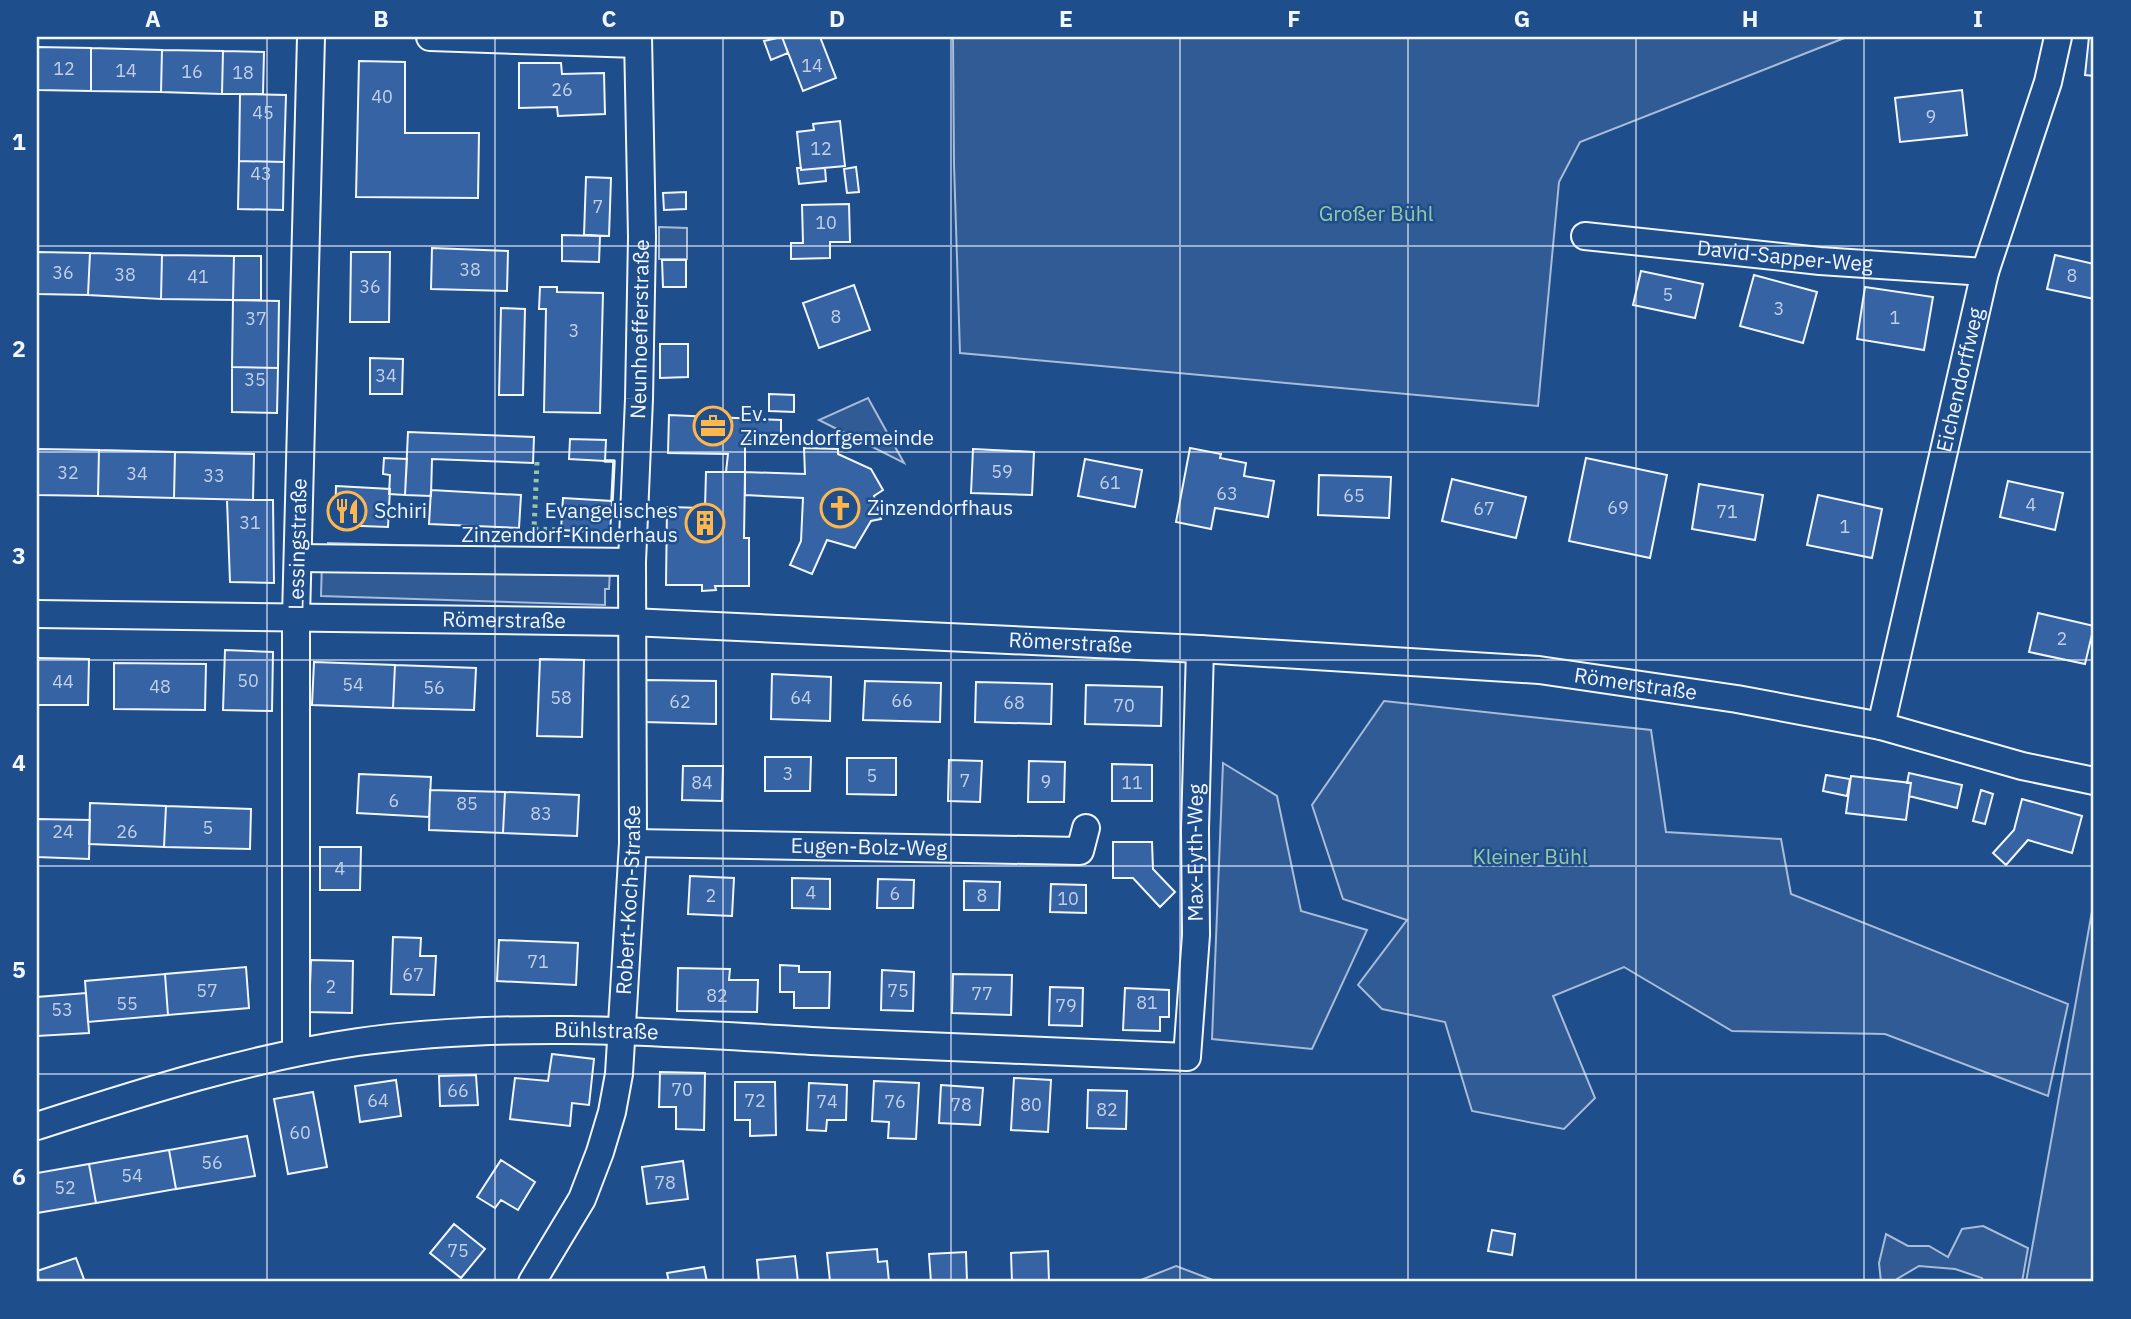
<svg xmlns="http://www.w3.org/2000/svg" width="2131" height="1319" font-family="'IBM Plex Sans',sans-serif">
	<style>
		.built { fill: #305b95; stroke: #a8bbd7; stroke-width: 2 }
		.building { fill: #3563a3; stroke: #f2f6ff; stroke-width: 2 }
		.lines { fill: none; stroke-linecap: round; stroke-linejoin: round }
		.street-casing { stroke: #f2f6ff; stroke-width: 30 }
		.street { stroke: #1f4e8c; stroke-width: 26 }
		.hedge { stroke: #97c8a6; stroke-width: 5; stroke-dasharray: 3.5 5; stroke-linecap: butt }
		.wall { stroke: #f2f6ff; stroke-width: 3.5 }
		.grid { fill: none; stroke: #f2f6ff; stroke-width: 2; stroke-opacity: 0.55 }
		.labels { text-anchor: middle; stroke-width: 5; stroke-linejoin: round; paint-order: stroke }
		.number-label { font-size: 18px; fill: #c3d1e8 }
		.park-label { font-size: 21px; fill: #97c8a6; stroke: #1f4e8c }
		.street-label { font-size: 21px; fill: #f2f6ff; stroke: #1f4e8c }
		.poi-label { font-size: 21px; fill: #f2f6ff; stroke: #1f4e8c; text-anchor: start }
		.neatline { fill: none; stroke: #f2f6ff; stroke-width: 2.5 }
		.grid-label { font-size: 23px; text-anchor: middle; font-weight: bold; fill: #f2f6ff }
	</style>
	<rect width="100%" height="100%" fill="#1f4e8c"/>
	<path class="built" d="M953,37H1847L1580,142L1559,182L1538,406L960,353L954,164Z
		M659,227L687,228V259H659Z
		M868,398L904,463L819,420Z
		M328,543L611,551L609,589H605V605L321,596L322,561L327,559Z
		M1384,701L1651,730L1666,832L1781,839L1791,894L2068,1004L2048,1096L1885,1034L1732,1031L1624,967L1553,996L1595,1098L1564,1129L1472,1111L1445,1022L1382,1009L1358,985L1407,920L1343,899L1312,805Z
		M1223,763L1277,796L1301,911L1367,930L1312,1049L1212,1039Z
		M2094,900V1282H2026Z
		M1983,1226L2028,1248L2022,1282H1984L1982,1278L1955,1269L1919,1266L1897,1279L1896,1282H1881L1879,1263L1886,1234L1908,1246H1929L1948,1257L1962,1229Z
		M1176,1266L1218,1282H1219H1136Z"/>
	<path class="building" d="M782,37H820L836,78L803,91Z
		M782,37L788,53L771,60L764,41Z
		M2089,37H2094V76L2085,75Z
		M37,47L91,48V91L37,90Z
		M91,48L162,50L161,92L91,91Z
		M162,50L223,51L222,94L161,92Z
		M223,51L264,52L263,94H222Z
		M359,61L405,62V133H479L478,198L356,197Z
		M519,63H561L562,74L604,73L605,114L558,116L557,107L519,108Z
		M1962,90L1967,135L1900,142L1895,98Z
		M240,94L286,95L284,162L239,161Z
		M840,121L845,166L801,170L797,132L814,130L813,124Z
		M239,161L284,162L283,210L238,209Z
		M856,167L859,192L847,193L844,169Z
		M797,168H801V170L825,168L826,181L799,184Z
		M586,177L611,178L609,236L584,235Z
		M686,192V209L664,210L663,193Z
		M849,204L850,242H830V258L791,259V243H803L802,205Z
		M562,235L600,236L599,262L562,261Z
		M432,248L508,251L507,291L431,289Z
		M37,252L90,253L88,295L37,294Z
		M351,252H390L389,322H350Z
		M90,253L162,255L161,299L88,295Z
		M162,255L234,256L233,300L161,299Z
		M2055,255L2094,264V299L2047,289Z
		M234,256H261V300H233Z
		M662,260H686V287H663Z
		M1641,271L1703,284L1695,318L1633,305Z
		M1754,275L1817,292L1803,343L1740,326Z
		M854,285L870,330L819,348L803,303Z
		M540,287H557V292L603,293L600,413L544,412L546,309H539Z
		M1865,287L1933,297L1924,350L1857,339Z
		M233,300L279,301L278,368L232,367Z
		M501,308L525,309L523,395H499Z
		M660,344H688V377L660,378Z
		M370,358L403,359L402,394H370Z
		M232,367L278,368L277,413L232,412Z
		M769,394L794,395V412L769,411Z
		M669,415L781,420V442L745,441V472H726L728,454L668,453Z
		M408,432L534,437L533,463L432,459L431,496L405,495Z
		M570,439L606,440L605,461L569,459Z
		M804,448L838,449V454L871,469L883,490L874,496L881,519L871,521L855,548L827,540L812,574L790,565L801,541L803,498L745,495V472L805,474Z
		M1190,448L1221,454L1220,458L1246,463L1244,476L1274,481L1268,517L1215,508L1211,529L1176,522Z
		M37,449L99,450L98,496L37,495Z
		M973,449L1034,452L1032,495L971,493Z
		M99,450L175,452L174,498L98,496Z
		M175,452L254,454L253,500L174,498Z
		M384,458L407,459L405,495L389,494L390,475L383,474Z
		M1586,458L1667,475L1650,558L1569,541Z
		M1085,459L1142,470L1135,507L1078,496Z
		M706,472H745L744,538H749V586H715L716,590L702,591V585H666L667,507L705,508Z
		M1319,475L1391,477L1389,518L1318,515Z
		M1452,479L1526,497L1516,538L1442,521Z
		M2008,481L2063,493L2055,530L2000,517Z
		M1699,484L1763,495L1755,540L1692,529Z
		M336,486L390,489L388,527L335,525Z
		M431,490L521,495L519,528L429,524Z
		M1818,495L1882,509L1872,558L1807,545Z
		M563,498L612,501L610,533L561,530Z
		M227,500H273L274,583L230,582Z
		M2038,613L2094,626L2085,664L2029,652Z
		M225,650L273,652L272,711L223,710Z
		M37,658L89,659L88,705H37Z
		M540,659L584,660L582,737L537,736Z
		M314,662L395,665L393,708L312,705Z
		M114,663L206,664L205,710L114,709Z
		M395,665L476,668L474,710L393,708Z
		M772,674L831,677L830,721L771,719Z
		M646,680L716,681V724L644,722Z
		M865,681L941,683L940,722L863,720Z
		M976,682L1052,684L1051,724L975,722Z
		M1086,685L1162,687L1161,726L1085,724Z
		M765,757H811L810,791H765Z
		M847,758H896V795L847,794Z
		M949,760L982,761L980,802L948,801Z
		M1029,761L1065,762L1064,802H1028Z
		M1112,764L1152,765V801H1112Z
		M683,766H723L722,801L682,800Z
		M1909,773L1962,785L1957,808L1909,796L1911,783H1907Z
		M359,774L431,777L429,817L357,813Z
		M1826,775L1850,779L1847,796L1823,791Z
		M1851,776L1911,783L1906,820L1846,813Z
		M430,790L505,792L503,833L429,830Z
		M1981,790L1993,794L1985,824L1973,821Z
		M505,792L579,795L577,836L503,833Z
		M2022,799L2082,816L2072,853L2028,840L2006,865L1993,853L2014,830Z
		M90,803L166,806L164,847L89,844Z
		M166,806L251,809L250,849L164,847Z
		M37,819L90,820L89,859L37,857Z
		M1113,842H1152L1153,869L1175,892L1160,907L1133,878H1113Z
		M320,847H361L360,890H320Z
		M690,876L734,878L732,916L688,914Z
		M792,878L830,879V909L792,908Z
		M878,879L914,880L913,908H877Z
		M964,881L1000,882L999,910H964Z
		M1051,884L1086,885V913L1050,912Z
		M393,937L421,938L420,956H436L434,995L391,994Z
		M499,940L578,943L576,985L497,981Z
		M311,960L353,961L352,1013L309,1012Z
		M780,965L799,966V972H830L829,1008H794V992H780Z
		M246,967L249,1008L168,1015L165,974Z
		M678,968L730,969L729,980H758L757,1012L677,1011Z
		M882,970L914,972L913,1011L881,1010Z
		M165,974L168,1015L88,1022L85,981Z
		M953,974L1012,975L1011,1015L952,1013Z
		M1050,987L1083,988L1082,1026L1049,1025Z
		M1125,988L1169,990V1017H1160V1031L1123,1030Z
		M86,993L89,1033L37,1036V997Z
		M552,1054L594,1059L589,1105L572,1103L570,1126L510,1119L515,1078L548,1081Z
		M660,1072L705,1073L704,1130L676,1129V1107H659Z
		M476,1075L478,1105L440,1106L439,1076Z
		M1014,1078L1051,1080L1048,1132L1011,1130Z
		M396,1080L401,1116L360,1122L355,1086Z
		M874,1081L919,1083L916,1139L888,1138L889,1122L872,1121Z
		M735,1082H775L776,1135L750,1136V1120H735Z
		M809,1083L847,1085L846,1120H827L826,1131L807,1130Z
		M941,1085L983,1088L980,1125L939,1123Z
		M1088,1090L1127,1091L1126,1129L1087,1128Z
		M313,1092L327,1167L288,1174L274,1099Z
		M247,1136L255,1176L176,1189L169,1150Z
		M169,1150L176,1189L96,1203L89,1164Z
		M501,1160L535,1182L518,1210L501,1200L495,1208L477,1197Z
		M683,1161L688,1199L647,1204L642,1167Z
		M89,1164L96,1203L37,1213V1173Z
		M454,1224L485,1249L461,1278L430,1253Z
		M1492,1230L1515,1234L1512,1255L1488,1251Z
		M877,1249L878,1262L887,1261L889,1282L830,1281L827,1253Z
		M1048,1251L1049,1282H1012L1011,1253Z
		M966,1252L967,1282H931L929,1254Z
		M795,1256L798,1282H759L757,1260Z
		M76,1258L85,1282H39L37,1271Z
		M704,1267L707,1282H669L667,1273Z"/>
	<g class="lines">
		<defs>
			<g id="street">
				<path d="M430,37L638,44"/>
				<path id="s1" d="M1585,236L1820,261L1985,272"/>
				<path d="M298,558L632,562"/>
				<path id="s2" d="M37,614L631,622L1200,649L1539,670L1737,699L1881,726L2022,766L2094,781"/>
				<path id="s3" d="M1881,726L1985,272L2048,82L2058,37"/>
				<path id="s4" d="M633,843L1080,851L1086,828"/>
				<path id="s5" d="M296,1052V617L311,37"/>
				<path id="s6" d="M37,1126C143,1092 248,1058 358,1042C515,1020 674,1033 831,1042C950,1048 1068,1051 1187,1057L1196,935L1195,829L1200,649"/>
				<path id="s7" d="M532,1282L582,1199L600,1152L612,1112L619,1074L633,843L632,562L639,399L642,237L638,37"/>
			</g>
		</defs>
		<use href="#street" class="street-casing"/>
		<use href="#street" class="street"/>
		<path class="hedge" d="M537,462L534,529L561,530"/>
		<path class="wall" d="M605,461H614L612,501"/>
	</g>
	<path class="grid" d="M267,37V1282M495,37V1282M723,37V1282M951,37V1282M1180,37V1282M1408,37V1282M1636,37V1282M1864,37V1282M37,246H2094M37,452H2094M37,660H2094M37,866H2094M37,1074H2094"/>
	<defs>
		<symbol id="office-ring" viewBox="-11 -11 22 22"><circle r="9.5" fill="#1f4e8c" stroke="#ffb74d" stroke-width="1.5"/><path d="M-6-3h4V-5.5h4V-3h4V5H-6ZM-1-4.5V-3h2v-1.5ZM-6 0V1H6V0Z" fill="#ffb74d"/></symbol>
		<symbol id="church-ring" viewBox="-11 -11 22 22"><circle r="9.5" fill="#1f4e8c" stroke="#ffb74d" stroke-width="1.5"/><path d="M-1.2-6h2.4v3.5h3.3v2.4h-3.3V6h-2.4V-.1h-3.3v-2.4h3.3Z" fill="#ffb74d"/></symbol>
		<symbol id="restaurant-ring" viewBox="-11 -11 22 22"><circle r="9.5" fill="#1f4e8c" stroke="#ffb74d" stroke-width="1.5"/><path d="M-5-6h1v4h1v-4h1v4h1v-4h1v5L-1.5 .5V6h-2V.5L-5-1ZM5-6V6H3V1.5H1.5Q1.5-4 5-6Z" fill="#ffb74d"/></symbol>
		<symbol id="building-ring" viewBox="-11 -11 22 22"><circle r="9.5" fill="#1f4e8c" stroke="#ffb74d" stroke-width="1.5"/><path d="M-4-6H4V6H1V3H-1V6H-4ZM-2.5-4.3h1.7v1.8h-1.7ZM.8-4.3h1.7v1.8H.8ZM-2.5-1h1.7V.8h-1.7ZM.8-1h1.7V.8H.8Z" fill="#ffb74d"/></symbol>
	</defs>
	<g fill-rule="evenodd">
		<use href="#office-ring" x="691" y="404" width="44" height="44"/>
		<use href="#church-ring" x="818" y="486" width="44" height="44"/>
		<use href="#restaurant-ring" x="325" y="489" width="44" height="44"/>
		<use href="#building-ring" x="683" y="501" width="44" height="44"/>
	</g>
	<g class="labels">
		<g class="number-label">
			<text x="812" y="72">14</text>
			<text x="64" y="75">12</text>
			<text x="126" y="77">14</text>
			<text x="192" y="78">16</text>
			<text x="243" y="79">18</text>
			<text x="562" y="96">26</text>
			<text x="382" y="103">40</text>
			<text x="263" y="119">45</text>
			<text x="1931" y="123">9</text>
			<text x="821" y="155">12</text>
			<text x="261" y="180">43</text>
			<text x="598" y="213">7</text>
			<text x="826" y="229">10</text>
			<text x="470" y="276">38</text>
			<text x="63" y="279">36</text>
			<text x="125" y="281">38</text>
			<text x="2072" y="282">8</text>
			<text x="198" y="283">41</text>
			<text x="370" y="293">36</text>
			<text x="1668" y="301">5</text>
			<text x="1779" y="315">3</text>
			<text x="836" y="323">8</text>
			<text x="1895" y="324">1</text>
			<text x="256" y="325">37</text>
			<text x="574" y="337">3</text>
			<text x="386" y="382">34</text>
			<text x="255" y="386">35</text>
			<text x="1002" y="478">59</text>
			<text x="68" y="479">32</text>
			<text x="137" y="480">34</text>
			<text x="214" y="482">33</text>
			<text x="1110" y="489">61</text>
			<text x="1227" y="500">63</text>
			<text x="1354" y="502">65</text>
			<text x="2031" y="511">4</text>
			<text x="1618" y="514">69</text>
			<text x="1484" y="515">67</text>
			<text x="1727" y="518">71</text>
			<text x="250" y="529">31</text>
			<text x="1845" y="533">1</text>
			<text x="2062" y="645">2</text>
			<text x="248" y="687">50</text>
			<text x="63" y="688">44</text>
			<text x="353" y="691">54</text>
			<text x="160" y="693">48</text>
			<text x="434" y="694">56</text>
			<text x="561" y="704">58</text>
			<text x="801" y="704">64</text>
			<text x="902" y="707">66</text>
			<text x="680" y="708">62</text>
			<text x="1014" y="709">68</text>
			<text x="1124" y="712">70</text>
			<text x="788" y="780">3</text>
			<text x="872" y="782">5</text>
			<text x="965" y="787">7</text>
			<text x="1046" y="788">9</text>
			<text x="702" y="789">84</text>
			<text x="1132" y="789">11</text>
			<text x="394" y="807">6</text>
			<text x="467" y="810">85</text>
			<text x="541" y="820">83</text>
			<text x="208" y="834">5</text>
			<text x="63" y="838">24</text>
			<text x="127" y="838">26</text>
			<text x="340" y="875">4</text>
			<text x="811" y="899">4</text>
			<text x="895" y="900">6</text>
			<text x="711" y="902">2</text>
			<text x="982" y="902">8</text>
			<text x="1068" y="905">10</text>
			<text x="538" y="968">71</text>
			<text x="413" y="981">67</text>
			<text x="331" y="993">2</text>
			<text x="207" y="997">57</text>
			<text x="898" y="997">75</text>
			<text x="982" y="1000">77</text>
			<text x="717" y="1002">82</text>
			<text x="1147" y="1009">81</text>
			<text x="127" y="1010">55</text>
			<text x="1066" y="1012">79</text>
			<text x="62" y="1016">53</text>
			<text x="682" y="1096">70</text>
			<text x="458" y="1097">66</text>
			<text x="378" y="1107">64</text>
			<text x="755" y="1107">72</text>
			<text x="827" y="1108">74</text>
			<text x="895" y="1108">76</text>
			<text x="961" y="1111">78</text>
			<text x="1031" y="1111">80</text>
			<text x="1107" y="1116">82</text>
			<text x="300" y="1139">60</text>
			<text x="212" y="1169">56</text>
			<text x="132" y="1182">54</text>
			<text x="665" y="1189">78</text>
			<text x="65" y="1194">52</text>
			<text x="458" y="1257">75</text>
		</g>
		<g class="park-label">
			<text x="1376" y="221">Großer Bühl</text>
			<text x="1530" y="864">Kleiner Bühl</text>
		</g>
		<g class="street-label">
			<text dy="7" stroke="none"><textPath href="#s1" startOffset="201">David-Sapper-Weg</textPath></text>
			<text dy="7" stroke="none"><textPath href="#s7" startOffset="973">Neunhoefferstraße</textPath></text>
			<text dy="7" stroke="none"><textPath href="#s3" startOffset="355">Eichendorffweg</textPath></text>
			<text dy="7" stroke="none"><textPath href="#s5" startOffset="508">Lessingstraße</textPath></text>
			<text dy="7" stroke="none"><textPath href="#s2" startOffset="467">Römerstraße</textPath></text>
			<text dy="7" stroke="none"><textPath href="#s2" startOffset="1034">Römerstraße</textPath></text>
			<text dy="7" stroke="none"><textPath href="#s2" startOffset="1601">Römerstraße</textPath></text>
			<text dy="7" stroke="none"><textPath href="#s4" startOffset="236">Eugen-Bolz-Weg</textPath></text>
			<text dy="7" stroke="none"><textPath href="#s6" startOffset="1367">Max-Eyth-Weg</textPath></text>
			<text dy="7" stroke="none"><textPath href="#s7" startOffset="402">Robert-Koch-Straße</textPath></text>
			<text dy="7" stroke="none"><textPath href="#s6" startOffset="581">Bühlstraße</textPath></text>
		</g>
		<g class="poi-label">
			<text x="740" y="421">Ev.<tspan x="740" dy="24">Zinzendorfgemeinde</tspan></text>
			<text x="867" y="515">Zinzendorfhaus</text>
			<text x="374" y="518">Schiri</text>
			<text x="678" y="518" text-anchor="end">Evangelisches<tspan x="678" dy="24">Zinzendorf-Kinderhaus</tspan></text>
		</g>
	</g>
	<rect width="2131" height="1319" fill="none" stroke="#1f4e8c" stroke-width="77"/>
	<rect x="38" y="38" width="2054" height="1242" class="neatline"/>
	<g class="grid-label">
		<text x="153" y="27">A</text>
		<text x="381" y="27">B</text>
		<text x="609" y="27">C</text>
		<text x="837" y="27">D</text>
		<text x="1066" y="27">E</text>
		<text x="1294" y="27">F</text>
		<text x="1522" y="27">G</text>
		<text x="1750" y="27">H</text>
		<text x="1978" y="27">I</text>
		<text x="19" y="150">1</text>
		<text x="19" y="357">2</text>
		<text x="19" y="564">3</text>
		<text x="19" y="771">4</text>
		<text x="19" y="978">5</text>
		<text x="19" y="1185">6</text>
	</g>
</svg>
